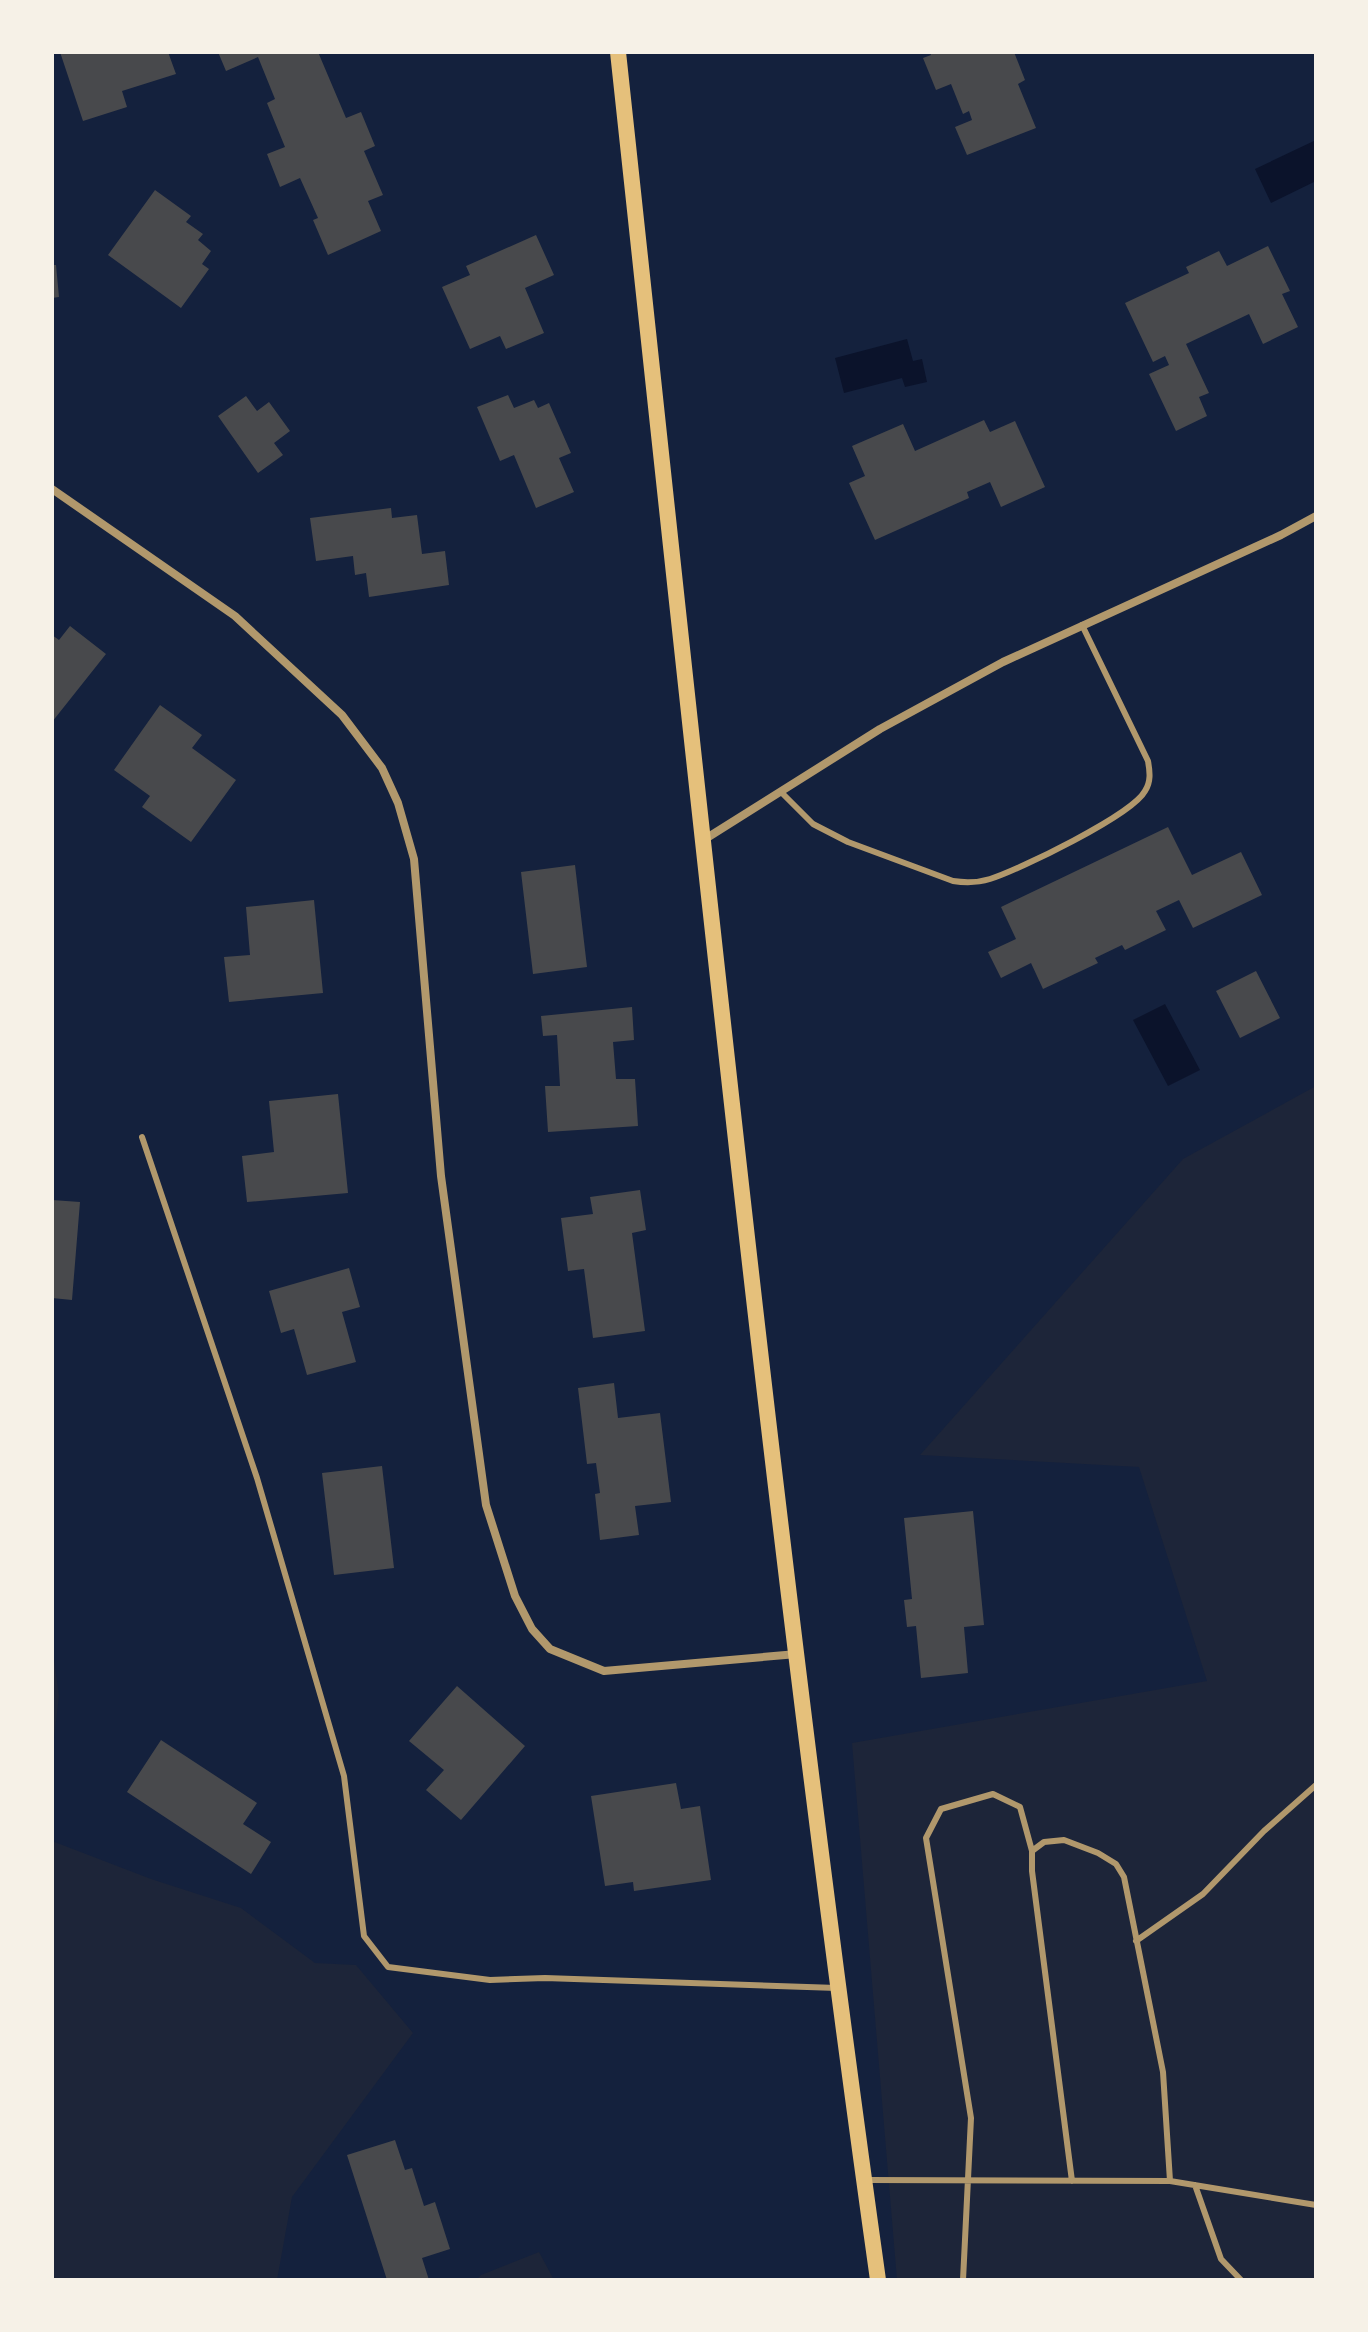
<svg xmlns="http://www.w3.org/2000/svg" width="1368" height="2332" font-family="'Noto Sans',sans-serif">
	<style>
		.green { fill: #1d2539 }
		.water { fill: #0b132b }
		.building { fill: #48494c }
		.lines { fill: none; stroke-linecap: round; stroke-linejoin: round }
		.service { stroke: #b1986c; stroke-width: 6 }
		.minor { stroke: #b1986c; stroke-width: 8 }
		.secondary { stroke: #e5c07b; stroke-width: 16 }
	</style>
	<rect width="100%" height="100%" fill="#14213d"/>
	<path class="green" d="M1316,1086V2280H897L852,1743L1207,1681L1139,1467L920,1455L1183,1159Z
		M52,1645L59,1696L52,1755Z
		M52,1841L151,1879L241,1908L315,1963L356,1965L413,2033L292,2197L277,2280H52Z
		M539,2252L554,2280H476L481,2275Z"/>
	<path class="water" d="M1316,140V181L1271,203L1255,169Z
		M907,339L913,361L922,359L927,382L905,387L902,378L844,393L835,358Z
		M1165,1004L1200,1070L1168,1086L1133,1020Z"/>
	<path class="building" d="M60,52H168L176,74L122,91L127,107L83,121Z
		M218,52H318L346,118L361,112L375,146L364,151L383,195L368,201L381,231L328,255L313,220L318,218L300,178L280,187L267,154L285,147L267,103L275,99L258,57L226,71Z
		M930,52H1014L1025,80L1018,84L1036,128L967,155L955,127L972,120L969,111L963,114L951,84L936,90L923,58L931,55Z
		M155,190L191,216L186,222L203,234L198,240L211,251L202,264L209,269L181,308L108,255Z
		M536,235L554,275L525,288L544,333L506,349L500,336L470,349L442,287L470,275L466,266Z
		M1268,246L1290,291L1282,294L1298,327L1263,344L1249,314L1186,344L1209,393L1199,397L1207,416L1176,431L1149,374L1169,365L1165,356L1153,362L1125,303L1189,273L1186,267L1219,251L1227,266Z
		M52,265H56L59,297L52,298Z
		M508,395L514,408L534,400L538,408L549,403L571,453L559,458L574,492L536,508L514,455L500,461L477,407Z
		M246,396L257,411L269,402L290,431L274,443L283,455L258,473L218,416Z
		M984,420L990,432L1015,421L1045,487L1001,507L990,482L967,492L969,498L875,540L849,483L865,476L852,446L903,424L915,451Z
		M391,508L392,518L417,515L422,554L445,551L449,585L369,597L366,573L355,575L353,556L316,561L310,518Z
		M70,626L106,654L52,722V635L59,640Z
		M160,705L202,735L192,748L236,780L191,842L142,807L150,796L114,770Z
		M1168,827L1192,875L1241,852L1262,895L1193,928L1179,900L1156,911L1166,930L1125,950L1122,945L1095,958L1098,963L1043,989L1031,963L1001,978L988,952L1016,939L1001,907Z
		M575,865L587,967L533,974L521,872Z
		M314,900L323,993L229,1002L224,957L250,955L246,907Z
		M1256,971L1280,1018L1240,1038L1216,991Z
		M632,1007L634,1040L613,1042L616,1079H635L638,1126L548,1132L545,1086H560L557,1035L543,1036L541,1016Z
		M338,1094L348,1193L247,1202L242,1156L274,1152L269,1101Z
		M640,1190L646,1230L632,1233L645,1331L593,1338L584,1269L568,1271L561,1218L593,1214L590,1197Z
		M52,1200L80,1202L72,1300L52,1298Z
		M349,1268L360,1307L342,1312L356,1362L307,1375L294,1329L281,1333L269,1291Z
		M614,1383L618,1418L660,1413L671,1502L635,1506L639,1535L600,1540L595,1494L600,1493L596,1463L587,1464L578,1388Z
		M382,1466L394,1568L334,1575L322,1473Z
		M973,1511L984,1625L964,1627L968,1673L921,1678L916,1626L907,1627L904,1600L912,1599L904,1518Z
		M457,1686L525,1746L461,1820L426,1790L444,1770L409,1741Z
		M161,1740L257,1803L243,1824L271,1842L251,1874L127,1792Z
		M676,1783L681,1809L700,1806L711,1880L634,1891L633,1882L605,1886L591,1796Z
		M395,2140L405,2170L412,2168L424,2206L435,2202L450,2249L422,2258L429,2280H387L347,2155Z"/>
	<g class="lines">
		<path class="service" d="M781,792L813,824L848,842L953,881C966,883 977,883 990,879C1019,870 1132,815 1145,791C1151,782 1150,772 1148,761L1082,625
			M142,1137L257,1478L344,1776L364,1936L388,1967L490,1980L545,1978L837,1988
			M1136,1941L1203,1894L1264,1831L1316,1785
			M868,2180L1170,2181L1316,2205
			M1072,2181L1032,1871V1851L1044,1842L1064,1840L1098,1853L1116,1864L1124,1877L1163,2072L1170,2181
			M1195,2185L1221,2259L1241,2280
			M963,2280L971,2118L926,1838L941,1809L993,1794L1020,1807L1032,1851"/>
		<path class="minor" d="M52,489L235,616L342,715L382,768L398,803L414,859L441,1176L486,1505L515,1596L532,1629L550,1649L604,1671L797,1654
			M702,841L880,729L1003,662L1281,535L1316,516"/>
		<path class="secondary" d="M618,52C698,795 774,1540 878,2280"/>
	</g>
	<rect width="1368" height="2332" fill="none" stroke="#f6f1e7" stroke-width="108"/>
</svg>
